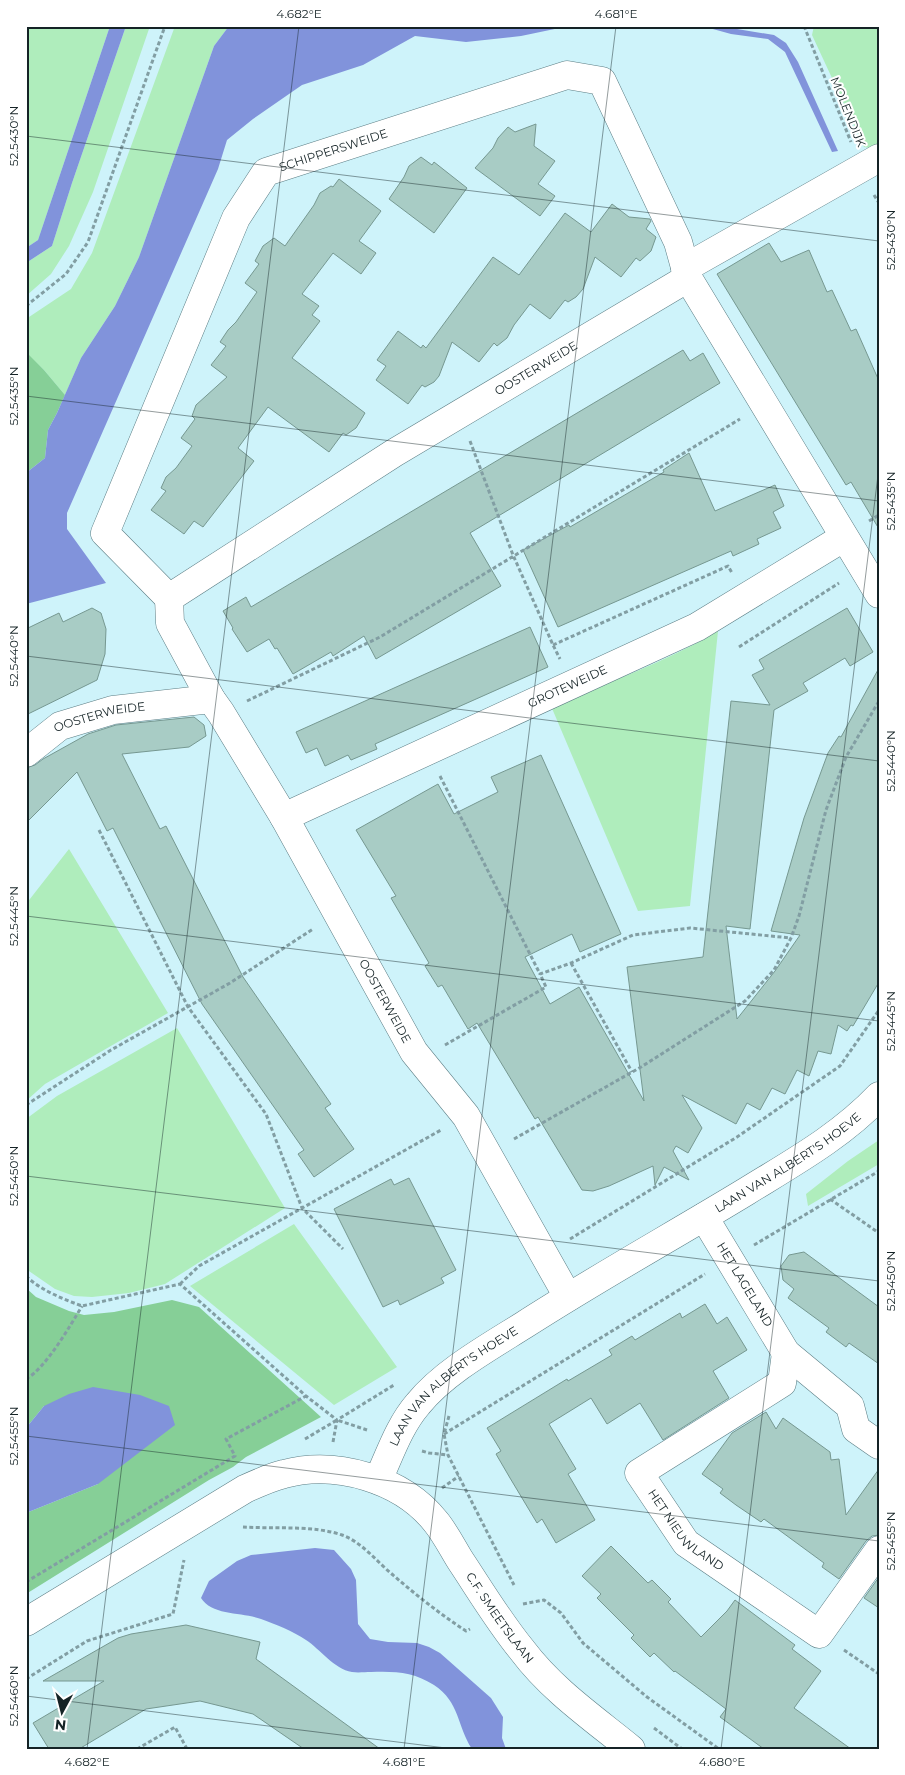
<svg xmlns="http://www.w3.org/2000/svg" width="905" height="1775" font-family="Montserrat,sans-serif">
	<style>
		.green { fill: #afedbc }
		.forest { fill: #86cf97 }
		.water { fill: #8193db }
		.building { fill: #a8ccc5; stroke: #769891 }
		.lines { fill: none; stroke-linecap: round; stroke-linejoin: round }
		.street-casing { stroke: #5c7e85; stroke-width: 29 }
		.secondary-casing { stroke: #5c7e85; stroke-width: 29 }
		.path { stroke: #829ea3; stroke-width: 3; stroke-dasharray: 4 2.5; stroke-linecap: butt }
		.street { stroke: #fff; stroke-width: 28 }
		.secondary { stroke: #fff; stroke-width: 28 }
		.ticks { fill: none; stroke: #152326; stroke-width: 1; stroke-opacity: 0.45 }
		.labels { text-anchor: middle; stroke-width: 4; stroke-linejoin: round; paint-order: stroke }
		.street-label { font-size: 12px; fill: #152326; stroke: #fff }
		.neatline { fill: none; stroke: #152326; stroke-width: 2 }
		.ticks-label { font-size: 12px; text-anchor: middle; fill: #152326 }
	</style>
	<rect width="100%" height="100%" fill="#cef3fa"/>
	<path class="green" d="M26,26H110L38,240L26,248Z
		M126,26H150L93,192L69,246L51,274L26,296V263L52,246L72,183Z
		M175,26H229L214,46L139,257L115,306L81,358L65,395L44,370L26,353V319L71,289L92,253Z
		M814,26H879V147L876,149L864,147L812,35Z
		M718,631L690,906L638,911L551,706C607,683 666,662 718,631Z
		M69,849L168,1013L45,1084L26,1101V904Z
		M177,1028L285,1208L165,1284L129,1293L92,1297L74,1296L55,1289L26,1269V1119L57,1096Z
		M879,1140V1164L808,1206L806,1194L848,1161Z
		M294,1224L397,1367L334,1405L190,1286Z"/>
	<path class="forest" d="M27,353L44,370L65,395L57,413L48,430L45,458L26,473Z
		M26,1288L36,1297L69,1311L84,1315L114,1312L172,1300L199,1307L321,1417L246,1457L233,1467L209,1480L26,1594V1513L98,1484L44,1406L26,1428Z"/>
	<path class="water" d="M110,26H126L72,183L52,246L26,263V248L38,240Z
		M229,26H569L521,36L466,42L415,36L363,65L302,85L253,119L227,140L218,169L67,513V529L106,583L26,604V473L45,458L48,430L57,413L81,358L115,306L139,257L214,46Z
		M702,26H728L737,29L774,35L786,43L798,62L838,151L832,152L785,52L768,39L731,34Z
		M93,1387L140,1395L169,1406L175,1425L98,1484L26,1513V1428L44,1406L69,1394Z
		M315,1548L334,1550L351,1569L356,1580L358,1624L370,1639L388,1642L417,1643L429,1647L440,1653L491,1698L503,1717L502,1738L506,1749H472C457,1726 460,1702 434,1685C414,1672 394,1671 371,1672C365,1672 358,1673 352,1672C334,1669 320,1649 306,1640C293,1631 275,1624 261,1619C243,1612 212,1616 201,1598L209,1581L237,1561L251,1555Z"/>
	<path class="building" d="M536,124L534,146L555,161L538,184L555,196L540,216L475,168L493,148L498,138L508,127L515,132Z
		M421,157L432,165L434,162L467,188L434,233L389,199L404,177L409,166Z
		M339,179L381,211L359,241L376,253L361,274L333,253L302,294L319,306L312,315L320,321L292,358L365,413L356,428L346,435L343,433L329,452L268,407L238,448L254,461L203,527L194,521L184,534L151,510L166,491L161,488L166,477L176,468L192,446L181,438L195,419L192,416L196,405L227,377L211,365L226,346L220,342L228,330L236,322L257,292L245,283L259,264L255,261L263,246L274,238L285,246L314,205L320,193L331,186L333,187Z
		M612,204L629,217L650,219L651,221L646,229L656,237L651,251L640,261L636,258L621,277L595,257L583,289L576,297L568,302L565,300L550,319L530,304L514,325L507,338L497,346L494,343L479,362L452,342L439,376L434,382L425,387L422,385L408,404L376,380L386,366L377,360L398,331L421,348L423,345L426,348L493,257L519,275L565,213L591,232Z
		M769,243L781,262L809,250L827,292L832,290L851,331L856,329L879,381V529L851,482L846,485L717,274Z
		M683,350L690,361L703,353L720,383L470,533L501,586L376,659L364,636L333,656L331,652L293,674L277,648L275,649L269,639L247,652L232,629L233,628L223,611L246,597L251,607Z
		M689,453L715,511L775,485L784,506L773,512L781,528L757,539L759,544L733,556L731,551L558,627L523,550L569,525L570,527L664,472L663,470Z
		M92,608L101,613L106,629L105,654L97,680L26,715V629L59,613L63,622Z
		M847,608L873,652L850,666L845,658L825,670L803,683L808,691L774,710L750,929L726,926L737,1019L775,971L800,935L771,931L804,818L828,753L839,736L841,737L879,668V982L853,1026L851,1025L847,1031L838,1025L831,1054L818,1051L809,1076L797,1070L785,1094L772,1088L760,1110L747,1103L736,1124L682,1095L702,1128L688,1153L676,1146L673,1151L689,1180L664,1167L655,1185L653,1166L609,1186L593,1191L582,1190L538,1117L535,1119L477,1023L468,1029L442,985L438,987L425,966L429,963L391,898L396,896L356,830L438,784L454,814L498,792L491,777L541,755L621,934L580,952L572,934L525,957L550,1004L579,987L644,1101L627,967L703,957L731,701L770,705L752,675L764,669L759,660Z
		M530,627L548,667L375,744L377,749L351,760L348,755L325,766L317,748L306,753L296,732Z
		M194,717L204,725L206,736L189,747L122,754L160,829L166,826L243,977L331,1104L325,1108L354,1149L314,1177L298,1154L304,1150L202,1004L113,828L107,831L77,772L26,823V768L35,765L43,759L88,734L116,725Z
		M409,1178L456,1270L441,1278L444,1283L400,1305L398,1300L383,1307L334,1209L391,1179L394,1185Z
		M804,1252L879,1307V1364L849,1343L846,1347L826,1332L829,1328L788,1298L794,1289L783,1280L781,1266L789,1255Z
		M705,1304L717,1324L727,1317L747,1350L713,1371L729,1398L663,1440L640,1403L607,1424L591,1398L549,1424L576,1469L568,1474L595,1520L556,1543L542,1519L537,1523L510,1478L496,1454L501,1451L487,1428L567,1379L568,1381L612,1355L609,1350L632,1336L635,1340L680,1313L682,1318Z
		M766,1412L776,1429L783,1418L830,1452L831,1460L839,1459L846,1515L879,1469V1535L872,1536L866,1541L839,1579L822,1567L824,1563L764,1519L761,1522L736,1505L720,1493L723,1489L702,1474L732,1433Z
		M611,1546L648,1583L652,1580L671,1599L668,1602L701,1637L727,1611L735,1600L795,1645L792,1649L821,1671L794,1708L851,1749H764L720,1717L726,1709L675,1671L674,1672L654,1653L650,1657L631,1638L634,1635L597,1598L601,1594L582,1576Z
		M879,1577V1608L864,1598Z
		M186,1625L260,1642L256,1659L380,1749H304L253,1714L200,1701L146,1709L79,1749H49L33,1723L104,1681H43L118,1638L131,1634Z"/>
	<g class="lines">
		<defs>
			<g id="street">
				<path d="M685,268L879,158"/>
				<path id="s1" d="M169,598L105,533L236,218L266,172L567,75L602,81L678,242L688,278"/>
				<path id="s2" d="M26,753L60,726L113,710L211,699"/>
				<path id="s3" d="M284,817L697,627L843,538"/>
				<path id="s4" d="M704,1217L786,1353L850,1406L856,1429L879,1445"/>
				<path id="s5" d="M568,1297L466,1116L414,1052L284,817L221,713L211,699L170,623L169,598L394,453L688,278L879,594"/>
				<path id="s6" d="M786,1353L782,1383L639,1473L686,1543L819,1634L879,1550"/>
			</g>
			<g id="secondary">
				<path id="s7" d="M378,1480C390,1454 399,1426 418,1404C444,1372 489,1347 524,1325C597,1278 673,1236 747,1191C794,1162 841,1136 879,1096"/>
				<path id="s8" d="M26,1622L245,1489C258,1483 271,1477 284,1474C336,1460 402,1479 436,1522C445,1533 452,1547 460,1560C480,1590 499,1622 522,1650C552,1690 593,1718 631,1749"/>
			</g>
		</defs>
		<use href="#street" class="street-casing"/>
		<use href="#secondary" class="secondary-casing"/>
		<path class="path" d="M804,26L851,142
			M874,195L879,203
			M26,306L66,274L88,242L165,26
			M470,441L513,555L553,645L560,659
			M869,521L879,515
			M553,645L728,566L732,573
			M739,647L839,583
			M247,701L380,637L740,419
			M440,776L540,974
			M99,830L188,1007L266,1114L302,1208L343,1249
			M571,963L632,1072
			M445,1045L546,987L540,974L571,963L633,935L690,928L791,938
			M26,1105L111,1050L230,983L313,929
			M514,1139L641,1067L745,1001L774,970L791,938L799,916L826,810L846,757L879,701
			M830,1199L879,1233
			M570,1239L737,1137L840,1066L879,1010
			M754,1245L879,1171
			M26,1276C40,1290 63,1299 82,1306L180,1284L306,1396L337,1420
			M180,1284L199,1266L441,1130
			M26,1379C46,1368 70,1326 82,1306
			M449,1416L444,1434L448,1455L514,1585
			M444,1434L705,1274
			M305,1439L337,1420L367,1430
			M333,1442L337,1420L394,1385
			M422,1451L429,1453L448,1455
			M442,1488L459,1476
			M243,1527C274,1529 313,1525 342,1535C362,1542 377,1562 393,1575C416,1595 440,1614 466,1631L470,1629
			M26,1582L235,1456L226,1439L306,1396
			M523,1604L544,1600L561,1613L583,1643L647,1697L719,1749
			M844,1650L879,1674
			M26,1679L87,1641L173,1614L184,1560
			M654,1728L682,1749
			M137,1749L175,1727L187,1749"/>
		<use href="#street" class="street"/>
		<use href="#secondary" class="secondary"/>
	</g>
	<path class="ticks" d="M26,136L879,241M26,396L879,501M26,656L879,761M26,916L879,1021M26,1176L879,1281M26,1436L879,1541M26,1696L454,1749M87,1749L299,26M404,1749L616,26M721,1749L879,467"/>
	<g class="labels">
		<g class="street-label">
			<text transform="translate(848 112) rotate(68)" y="4">MOLENDIJK</text>
			<text dy="4" stroke="none"><textPath href="#s1" startOffset="558">SCHIPPERSWEIDE</textPath></text>
			<text dy="4" stroke="none"><textPath href="#s5" startOffset="1242">OOSTERWEIDE</textPath></text>
			<text dy="4" stroke="none"><textPath href="#s3" startOffset="312">GROTEWEIDE</textPath></text>
			<text dy="4" stroke="none"><textPath href="#s2" startOffset="84">OOSTERWEIDE</textPath></text>
			<text transform="translate(385 1001) rotate(61)" y="4">OOSTERWEIDE</text>
			<text dy="4" stroke="none"><textPath href="#s7" startOffset="529">LAAN VAN ALBERT'S HOEVE</textPath></text>
			<text dy="4" stroke="none"><textPath href="#s4" startOffset="79">HET LAGELAND</textPath></text>
			<text dy="4" stroke="none"><textPath href="#s7" startOffset="124">LAAN VAN ALBERT'S HOEVE</textPath></text>
			<text dy="4" stroke="none"><textPath href="#s6" startOffset="274">HET NIEUWLAND</textPath></text>
			<text dy="4" stroke="none"><textPath href="#s8" startOffset="581">C.F. SMEETSLAAN</textPath></text>
		</g>
	</g>
	<rect width="905" height="1775" fill="none" stroke="#ffffff" stroke-width="55"/>
	<g transform="translate(62 1712) rotate(187)" stroke="#ffffff" stroke-width="4" paint-order="stroke">
	<path d="M0-4L9 19L0 12L-9 19Z" fill="#152326"/>
	<text y="-8" font-size="14" font-weight="bold" text-anchor="middle" fill="#152326">N</text>
	</g>
	<rect x="28" y="28" width="850" height="1720" class="neatline"/>
	<g class="ticks-label">
		<text x="299" y="18">4.682°E</text>
		<text x="616" y="18">4.681°E</text>
		<text transform="translate(14 136) rotate(-90)" y="4">52.5430°N</text>
		<text transform="translate(891 240) rotate(-90)" y="4">52.5430°N</text>
		<text transform="translate(14 396) rotate(-90)" y="4">52.5435°N</text>
		<text transform="translate(891 501) rotate(-90)" y="4">52.5435°N</text>
		<text transform="translate(14 656) rotate(-90)" y="4">52.5440°N</text>
		<text transform="translate(891 761) rotate(-90)" y="4">52.5440°N</text>
		<text transform="translate(14 916) rotate(-90)" y="4">52.5445°N</text>
		<text transform="translate(891 1021) rotate(-90)" y="4">52.5445°N</text>
		<text transform="translate(14 1176) rotate(-90)" y="4">52.5450°N</text>
		<text transform="translate(891 1281) rotate(-90)" y="4">52.5450°N</text>
		<text transform="translate(14 1436) rotate(-90)" y="4">52.5455°N</text>
		<text transform="translate(891 1541) rotate(-90)" y="4">52.5455°N</text>
		<text transform="translate(14 1696) rotate(-90)" y="4">52.5460°N</text>
		<text x="87" y="1766">4.682°E</text>
		<text x="404" y="1766">4.681°E</text>
		<text x="722" y="1766">4.680°E</text>
	</g>
</svg>
